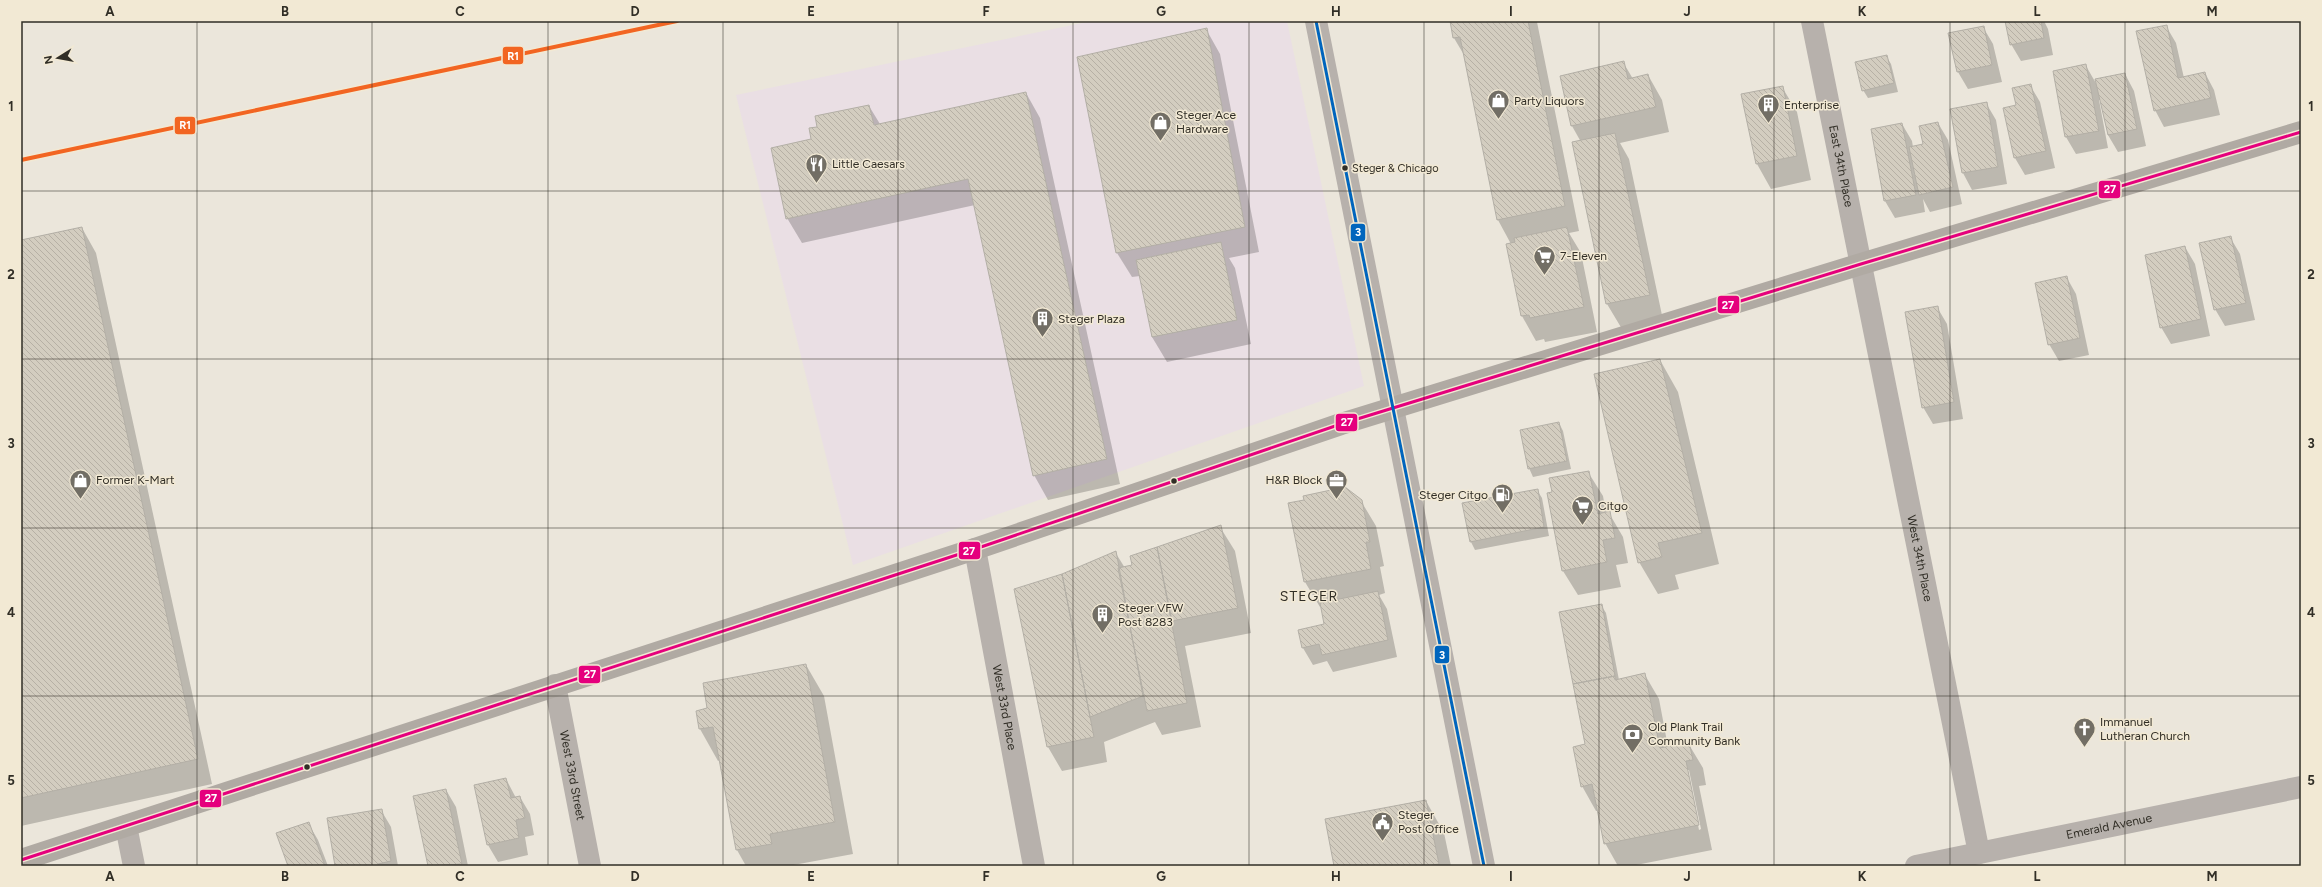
<svg xmlns="http://www.w3.org/2000/svg" width="2322" height="887" font-family="Figtree,sans-serif">
	<style>
		.commercial { fill: #eadfe4 }
		.shadow { fill: #0003; fill-rule: evenodd }
		.building { fill: url(#building-back-hatch); stroke: #b3afa6 }
		.lines { fill: none; stroke-linecap: round; stroke-linejoin: round }
		.minor { stroke: #b7b1ac; stroke-width: 22 }
		.major { stroke: #b0aaa3; stroke-width: 22 }
		.bus-1-casing { stroke: #f2e9d4; stroke-width: 6 }
		.bus-2-casing { stroke: #f2e9d4; stroke-width: 6 }
		.bus-1 { stroke: #e5007d; stroke-width: 3 }
		.bus-2 { stroke: #0065bd; stroke-width: 3 }
		.rail-1-casing { stroke: #f2e9d4; stroke-width: 7 }
		.rail-1 { stroke: #f26522; stroke-width: 4 }
		.grid { fill: none; stroke: #312e26; stroke-width: 1; stroke-opacity: 0.55 }
		.bus-dot { fill: #312e26; stroke: #f2e9d4; stroke-width: 1.5 }
		.labels { text-anchor: middle; stroke-width: 3; stroke-linejoin: round; paint-order: stroke }
		.bus-label { font-size: 11px; fill: #312e26; stroke: #f2e9d4; text-anchor: start }
		.poi-label { font-size: 12px; fill: #312e26; stroke: #f2e9d4; text-anchor: start }
		.street-label { font-size: 12px; fill: #312e26; stroke: #f2e9d4 }
		.quarter-label { font-size: 14px; letter-spacing: 1px; fill: #312e26; stroke: #f2e9d4 }
		.line-badge { stroke: #f2e9d4; stroke-width: 1.5 }
		.badge-label { font-size: 11px; text-anchor: middle; font-weight: bold; fill: #fff }
		.neatline { fill: none; stroke: #312e26; stroke-width: 1.5 }
		.grid-label { font-size: 13px; text-anchor: middle; font-weight: bold; fill: #312e26 }
	</style>
	<defs>
		<pattern id="building-back-hatch" width="6" height="6" patternUnits="userSpaceOnUse"><rect width="6" height="6" fill="#d3cdc0"/><path d="M-1 5l2 2M0 0l6 6M5-1l2 2" fill="none" stroke="#b6b0a5"/></pattern>
	</defs>
	<rect width="100%" height="100%" fill="#ebe6db"/>
	<path class="commercial" d="M1092,21H1287L1364,386L853,565L736,95Z"/>
	<path class="shadow" d="M1451,21L1537,22L1579,231L1569,233L1581,253L1597,332L1545,342L1544,339L1536,341L1522,316L1507,245L1511,244L1498,220L1464,55L1454,38Z
		M2006,21H2044L2048,29L2053,55L2021,61L2011,44Z
		M2166,26L2176,43L2184,78L2205,73L2214,90L2220,115L2164,127L2155,110Z
		M1983,27L1993,44L2002,82L1968,89L1958,72L1949,34Z
		M1206,29L1220,54L1259,252L1229,258L1235,268L1251,344L1167,362L1152,337L1140,276L1132,277L1117,253Z
		M1886,56L1891,64L1898,92L1868,98L1863,90Z
		M1623,62L1633,79L1648,75L1662,100L1669,132L1620,143L1629,159L1663,320L1622,329L1607,304L1573,143L1581,142L1572,126Z
		M2086,66L2097,85L2125,74L2134,91L2146,146L2118,152L2108,135L2101,100H2099L2108,148L2076,154L2066,137Z
		M2030,85L2040,102L2055,168L2025,175L2015,158Z
		M1782,87L1797,112L1811,180L1771,189L1757,164L1742,95Z
		M1026,93L1040,118L1120,484L1048,500L1034,475L975,205L802,243L787,218L819,127L869,106L880,124Z
		M1986,103L1996,120L2007,184L1972,190L1963,173L1951,110Z
		M1938,123L1948,140L1962,204L1930,212L1923,199L1925,212L1895,218L1885,201L1872,130L1902,124L1912,141L1913,147L1924,145Z
		M82,228L96,253L212,784L21,826V241Z
		M2230,237L2240,254L2255,320L2225,326L2215,309Z
		M2185,247L2195,264L2210,336L2171,344L2161,327Z
		M2067,278L2076,294L2089,355L2059,361L2049,344Z
		M1937,307L1947,324L1963,419L1933,424L1923,407Z
		M1660,360L1678,392L1719,564L1675,575L1679,589L1658,594L1639,562Z
		M1559,423L1563,431L1571,469L1533,477L1529,468Z
		M1588,472L1603,496L1606,513H1609L1623,537L1628,563L1616,565L1621,587L1578,595L1563,571L1553,493Z
		M1537,490L1542,498L1549,536L1475,550L1471,542Z
		M1361,501L1376,526L1384,566L1380,567L1385,593L1379,595L1387,609L1397,657L1333,672L1327,661L1313,665L1303,648L1299,630L1326,625L1322,606L1320,607L1305,582L1289,504Z
		M1220,527L1235,551L1251,633L1185,646L1201,727L1162,735L1155,722L1104,742L1107,762L1062,771L1048,747L1062,575L1115,552L1125,568L1133,566L1131,557Z
		M1601,605L1606,613L1619,680L1645,675L1659,699L1668,747L1688,743L1703,768L1706,785L1699,786L1712,850L1631,866H1618L1605,843L1599,811H1596L1582,786ZM1687,770H1689L1701,829L1699,830Z
		M806,665L824,696L853,854L788,866H746L737,850L720,760L718,761L700,729L697,712L709,709Z
		M506,779L516,798L520,797L530,814L534,835L525,837L528,855L498,862L488,845L475,786Z
		M446,790L456,807L468,866H430L414,797Z
		M1426,801L1444,833L1451,866H1335Z
		M381,810L391,827L398,866H336Z
		M308,823L318,840L328,866H289Z"/>
	<path class="building" d="M1450,21H1528L1565,206L1497,220L1460,37L1453,38Z
		M2005,21H2041L2044,38L2010,45Z
		M2167,25L2178,78L2205,72L2211,98L2154,111L2136,31Z
		M1984,26L1992,65L1957,72L1948,33Z
		M1207,28L1245,227L1116,253L1077,57Z
		M1887,55L1894,83L1862,91L1855,62Z
		M1624,61L1628,79L1648,74L1656,107L1571,126L1560,76Z
		M2086,64L2099,131L2065,137L2053,71Z
		M2125,73L2137,129L2108,135L2095,79Z
		M2031,84L2046,151L2014,158L2003,108L2016,105L2012,88Z
		M1783,86L1797,156L1756,164L1741,94Z
		M1026,92L1107,459L1033,476L968,179L786,219L771,148L811,139L809,128L817,127L815,116L869,105L874,125Z
		M1987,102L1998,167L1962,173L1950,109Z
		M1938,122L1953,187L1919,195L1909,147L1923,144L1919,126Z
		M1902,123L1916,195L1884,201L1871,129Z
		M1615,133L1650,295L1606,304L1572,142Z
		M82,227L198,759L21,798V240Z
		M1567,227L1584,307L1530,318L1529,315L1521,316L1506,244L1515,242L1514,238Z
		M2231,236L2246,303L2214,310L2199,243Z
		M1221,242L1237,320L1152,337L1136,260Z
		M2185,246L2201,319L2160,328L2145,255Z
		M2067,276L2080,338L2048,345L2035,283Z
		M1938,306L1954,402L1922,408L1905,312Z
		M1660,359L1702,533L1658,543L1662,557L1638,563L1594,374Z
		M1559,422L1567,461L1528,469L1520,430Z
		M1589,471L1598,514L1610,511L1615,538L1603,540L1607,562L1562,571L1547,493L1552,492L1549,478Z
		M1345,487L1362,500L1370,542H1366L1371,569L1304,582L1288,503L1304,500L1303,496Z
		M1538,489L1544,527L1470,542L1462,503Z
		M1221,525L1238,608L1172,621L1157,547Z
		M1157,547L1187,703L1147,711L1118,568L1132,565L1130,556Z
		M1116,551L1143,696L1090,717L1062,574Z
		M1062,574L1094,737L1047,747L1014,589Z
		M1378,591L1388,640L1322,655L1319,644L1302,648L1298,630L1324,624L1320,603Z
		M1602,604L1615,676L1573,684L1559,612Z
		M806,664L835,822L770,834L772,844L736,850L713,727L699,729L696,711L707,708L703,683Z
		M1645,673L1660,748L1689,742L1693,760L1686,761L1699,825L1604,844L1592,784L1581,787L1573,747L1585,744L1573,684L1615,676V680Z
		M506,778L511,798L520,796L525,818L516,820L519,838L487,845L474,785Z
		M446,789L462,864L428,866L413,796Z
		M1426,800L1439,864L1427,866H1334L1325,819Z
		M382,809L391,861L378,864L379,866H335L327,818Z
		M309,822L325,866H288L276,833Z"/>
	<g class="lines">
		<g class="minor">
			<path d="M1316,21L1484,866"/>
			<path id="s1" d="M1812,21L1979,853"/>
			<path id="s2" d="M975,549L1034,866"/>
			<path id="s3" d="M555,685L590,866"/>
			<path d="M126,826L134,866"/>
			<path id="s4" d="M1916,866L2301,787"/>
		</g>
		<path class="major" d="M21,860L975,549L1341,424L1861,264L2301,132"/>
		<defs>
			<path id="bus-1" d="M21,860L975,549L1341,424L1861,264L2301,132"/>
			<path id="bus-2" d="M1316,21L1484,866"/>
		</defs>
		<use href="#bus-1" class="bus-1-casing"/>
		<use href="#bus-2" class="bus-2-casing"/>
		<use href="#bus-1" class="bus-1"/>
		<use href="#bus-2" class="bus-2"/>
		<defs>
			<path id="rail-1" d="M21,160L677,21"/>
		</defs>
		<use href="#rail-1" class="rail-1-casing"/>
		<use href="#rail-1" class="rail-1"/>
	</g>
	<path class="grid" d="M197,21V866M372,21V866M548,21V866M723,21V866M898,21V866M1073,21V866M1249,21V866M1424,21V866M1599,21V866M1774,21V866M1950,21V866M2125,21V866M21,191H2301M21,359H2301M21,528H2301M21,696H2301"/>
	<defs>
		<symbol id="shop-pin" viewBox="-11 -11 22 30"><path d="M0 17L-7.5 6A9.5 9.5 0 1 1 7.5 6Z" fill="#726e65" stroke="#f2e9d4"/><path d="M-5-2.5h2.3a2.7 3.5 0 0 1 5.4 0H5L5.5 6h-11ZM-1.5-2.5h3a1.5 2.3 0 0 0-3 0Z" fill="#fff"/></symbol>
		<symbol id="building-pin" viewBox="-11 -11 22 30"><path d="M0 17L-7.5 6A9.5 9.5 0 1 1 7.5 6Z" fill="#726e65" stroke="#f2e9d4"/><path d="M-4-6H4V6H1V3H-1V6H-4ZM-2.5-4.3h1.7v1.8h-1.7ZM.8-4.3h1.7v1.8H.8ZM-2.5-1h1.7V.8h-1.7ZM.8-1h1.7V.8H.8Z" fill="#fff"/></symbol>
		<symbol id="restaurant-pin" viewBox="-11 -11 22 30"><path d="M0 17L-7.5 6A9.5 9.5 0 1 1 7.5 6Z" fill="#726e65" stroke="#f2e9d4"/><path d="M-5-6h1v4h1v-4h1v4h1v-4h1v5L-1.5 .5V6h-2V.5L-5-1ZM5-6V6H3V1.5H1.5Q1.5-4 5-6Z" fill="#fff"/></symbol>
		<symbol id="supermarket-pin" viewBox="-11 -11 22 30"><path d="M0 17L-7.5 6A9.5 9.5 0 1 1 7.5 6Z" fill="#726e65" stroke="#f2e9d4"/><path d="M-6-5.5h2.5l.6 2H6L4.5 2H-2.5L-4.4-4H-6ZM-1.5 3.2a1.3 1.3 0 1 0 .1 0ZM3 3.2a1.3 1.3 0 1 0 .1 0Z" fill="#fff"/></symbol>
		<symbol id="office-pin" viewBox="-11 -11 22 30"><path d="M0 17L-7.5 6A9.5 9.5 0 1 1 7.5 6Z" fill="#726e65" stroke="#f2e9d4"/><path d="M-6-3h4V-5.5h4V-3h4V5H-6ZM-1-4.5V-3h2v-1.5ZM-6 0V1H6V0Z" fill="#fff"/></symbol>
		<symbol id="fuel-pin" viewBox="-11 -11 22 30"><path d="M0 17L-7.5 6A9.5 9.5 0 1 1 7.5 6Z" fill="#726e65" stroke="#f2e9d4"/><path d="M-5.5-6h7V0h2V4h1.3V-2.5L3-4.5l.8-.8L6-3V5H2.5V1h-1V6h-7ZM-4.2-4.7v3.2H.2V-4.7Z" fill="#fff"/></symbol>
		<symbol id="church-pin" viewBox="-11 -11 22 30"><path d="M0 17L-7.5 6A9.5 9.5 0 1 1 7.5 6Z" fill="#726e65" stroke="#f2e9d4"/><path d="M-1.2-6h2.4v3.5h3.3v2.4h-3.3V6h-2.4V-.1h-3.3v-2.4h3.3Z" fill="#fff"/></symbol>
		<symbol id="bank-pin" viewBox="-11 -11 22 30"><path d="M0 17L-7.5 6A9.5 9.5 0 1 1 7.5 6Z" fill="#726e65" stroke="#f2e9d4"/><path d="M-6-4H6V4H-6ZM0-2.3a2.3 2.3 0 1 0 0 4.6a2.3 2.3 0 1 0 0-4.6Z" fill="#fff"/></symbol>
		<symbol id="civic-pin" viewBox="-11 -11 22 30"><path d="M0 17L-7.5 6A9.5 9.5 0 1 1 7.5 6Z" fill="#726e65" stroke="#f2e9d4"/><path d="M-.6-6.5H3V-4.5H.6V-3L4-1V1h2V6H-6V1h2V-1L-.6-3ZM-1.2 2.5V6h2.4V2.5Z" fill="#fff"/></symbol>
	</defs>
	<g fill-rule="evenodd">
		<use href="#shop-pin" x="1486" y="88" width="25" height="34"/>
		<use href="#building-pin" x="1756" y="92" width="25" height="34"/>
		<use href="#shop-pin" x="1148" y="110" width="25" height="34"/>
		<use href="#restaurant-pin" x="804" y="152" width="25" height="34"/>
		<use href="#supermarket-pin" x="1532" y="244" width="25" height="34"/>
		<use href="#building-pin" x="1030" y="306" width="25" height="34"/>
		<use href="#shop-pin" x="68" y="468" width="25" height="34"/>
		<use href="#office-pin" x="1324" y="468" width="25" height="34"/>
		<use href="#fuel-pin" x="1490" y="482" width="25" height="34"/>
		<use href="#supermarket-pin" x="1570" y="494" width="25" height="34"/>
		<use href="#building-pin" x="1090" y="602" width="25" height="34"/>
		<use href="#church-pin" x="2072" y="716" width="25" height="34"/>
		<use href="#bank-pin" x="1620" y="722" width="25" height="34"/>
		<use href="#civic-pin" x="1370" y="810" width="25" height="34"/>
	</g>
	<g class="bus-dot">
		<circle cx="1345" cy="168" r="3.5"/>
		<circle cx="1174" cy="481" r="3.5"/>
		<circle cx="307" cy="767" r="3.5"/>
	</g>
	<g class="labels">
		<g class="bus-label">
			<text x="1352" y="172">Steger &amp; Chicago</text>
		</g>
		<g class="poi-label">
			<text x="1514" y="105">Party Liquors</text>
			<text x="1784" y="109">Enterprise</text>
			<text x="1176" y="119">Steger Ace<tspan x="1176" dy="14">Hardware</tspan></text>
			<text x="832" y="168">Little Caesars</text>
			<text x="1560" y="260">7-Eleven</text>
			<text x="1058" y="323">Steger Plaza</text>
			<text x="96" y="484">Former K-Mart</text>
			<text x="1322" y="484" text-anchor="end">H&amp;R Block</text>
			<text x="1488" y="499" text-anchor="end">Steger Citgo</text>
			<text x="1598" y="510">Citgo</text>
			<text x="1118" y="612">Steger VFW<tspan x="1118" dy="14">Post 8283</tspan></text>
			<text x="2100" y="726">Immanuel<tspan x="2100" dy="14">Lutheran Church</tspan></text>
			<text x="1648" y="731">Old Plank Trail<tspan x="1648" dy="14">Community Bank</tspan></text>
			<text x="1398" y="819">Steger<tspan x="1398" dy="14">Post Office</tspan></text>
		</g>
		<g class="street-label">
			<text dy="4" stroke="none"><textPath href="#s1" startOffset="148">East 34th Place</textPath></text>
			<text dy="4" stroke="none"><textPath href="#s1" startOffset="548">West 34th Place</textPath></text>
			<text dy="4" stroke="none"><textPath href="#s2" startOffset="161">West 33rd Place</textPath></text>
			<text dy="4" stroke="none"><textPath href="#s3" startOffset="92">West 33rd Street</textPath></text>
			<text dy="4" stroke="none"><textPath href="#s4" startOffset="197">Emerald Avenue</textPath></text>
		</g>
		<g class="quarter-label">
			<text x="1309" y="601">STEGER</text>
		</g>
	</g>
	<g class="line-badge">
		<rect x="502" y="46" width="22" height="19" rx="4" fill="#f26522"/>
		<rect x="174" y="116" width="22" height="19" rx="4" fill="#f26522"/>
		<rect x="2098" y="180" width="23" height="19" rx="4" fill="#e5007d"/>
		<rect x="1350" y="223" width="16" height="19" rx="4" fill="#0065bd"/>
		<rect x="1717" y="295" width="23" height="19" rx="4" fill="#e5007d"/>
		<rect x="1335" y="413" width="23" height="19" rx="4" fill="#e5007d"/>
		<rect x="958" y="541" width="23" height="19" rx="4" fill="#e5007d"/>
		<rect x="1434" y="645" width="16" height="19" rx="4" fill="#0065bd"/>
		<rect x="578" y="665" width="23" height="19" rx="4" fill="#e5007d"/>
		<rect x="199" y="789" width="23" height="19" rx="4" fill="#e5007d"/>
	</g>
	<g class="badge-label">
		<text x="513" y="60">R1</text>
		<text x="185" y="129">R1</text>
		<text x="2110" y="193">27</text>
		<text x="1358" y="236">3</text>
		<text x="1728" y="309">27</text>
		<text x="1347" y="426">27</text>
		<text x="969" y="555">27</text>
		<text x="1442" y="659">3</text>
		<text x="590" y="678">27</text>
		<text x="211" y="802">27</text>
	</g>
	<rect width="2322" height="887" fill="none" stroke="#f2e9d4" stroke-width="44"/>
	<g transform="translate(58 58) rotate(259)" stroke="#f2e9d4" stroke-width="3" paint-order="stroke">
	<path d="M0-3L7 15L0 10L-7 15Z" fill="#312e26"/>
	<text y="-6" font-size="11" font-weight="bold" text-anchor="middle" fill="#312e26">N</text>
	</g>
	<rect x="22" y="22" width="2278" height="843" class="neatline"/>
	<g class="grid-label">
		<text x="110" y="16">A</text>
		<text x="285" y="16">B</text>
		<text x="460" y="16">C</text>
		<text x="635" y="16">D</text>
		<text x="811" y="16">E</text>
		<text x="986" y="16">F</text>
		<text x="1161" y="16">G</text>
		<text x="1336" y="16">H</text>
		<text x="1511" y="16">I</text>
		<text x="1687" y="16">J</text>
		<text x="1862" y="16">K</text>
		<text x="2037" y="16">L</text>
		<text x="2212" y="16">M</text>
		<text x="11" y="111">1</text>
		<text x="2311" y="111">1</text>
		<text x="11" y="279">2</text>
		<text x="2311" y="279">2</text>
		<text x="11" y="448">3</text>
		<text x="2311" y="448">3</text>
		<text x="11" y="617">4</text>
		<text x="2311" y="617">4</text>
		<text x="11" y="785">5</text>
		<text x="2311" y="785">5</text>
		<text x="110" y="881">A</text>
		<text x="285" y="881">B</text>
		<text x="460" y="881">C</text>
		<text x="635" y="881">D</text>
		<text x="811" y="881">E</text>
		<text x="986" y="881">F</text>
		<text x="1161" y="881">G</text>
		<text x="1336" y="881">H</text>
		<text x="1511" y="881">I</text>
		<text x="1687" y="881">J</text>
		<text x="1862" y="881">K</text>
		<text x="2037" y="881">L</text>
		<text x="2212" y="881">M</text>
	</g>
</svg>
